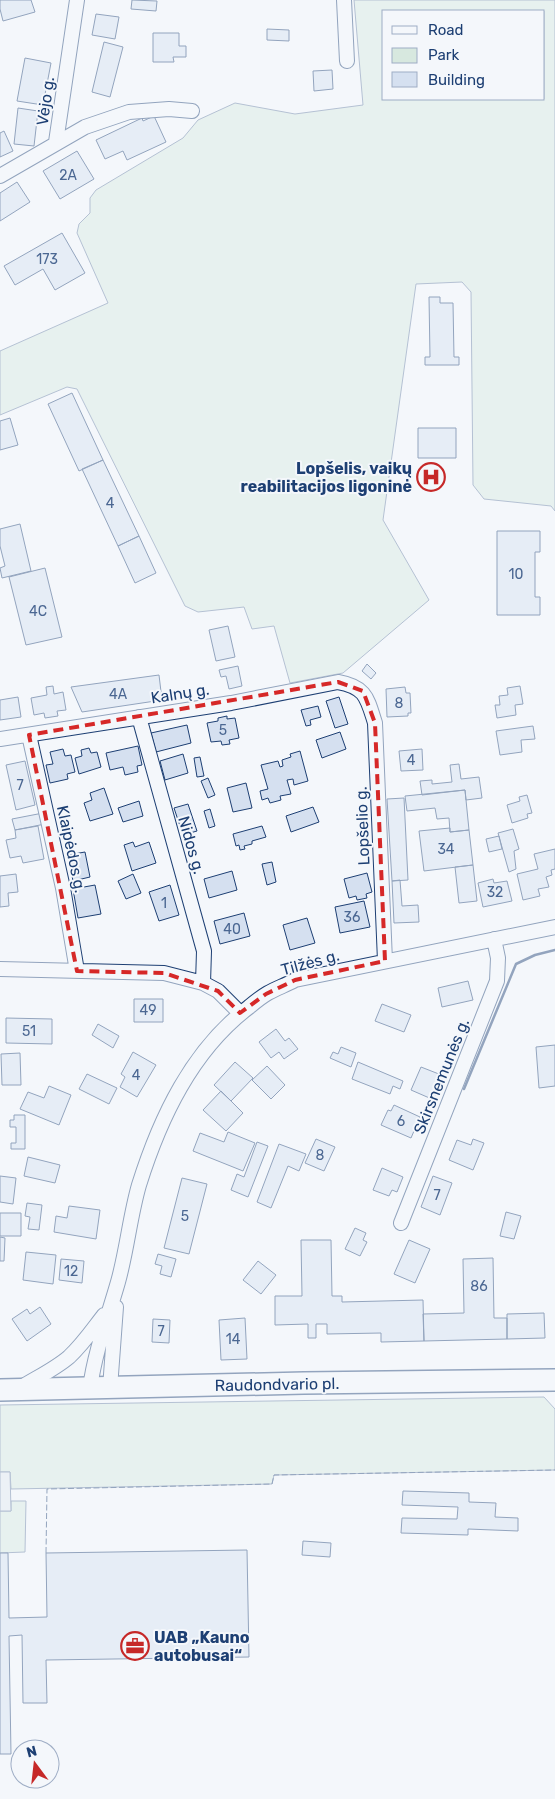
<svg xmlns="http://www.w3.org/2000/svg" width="555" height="1799" font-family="Rubik,sans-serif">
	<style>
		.green { fill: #d7e8df; stroke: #687fa3; fill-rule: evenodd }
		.parking { fill: #e3e8f0; stroke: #687fa3 }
		.building { fill: #d5e0f0; stroke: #1d3f73 }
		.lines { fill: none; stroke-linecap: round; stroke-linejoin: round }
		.street-casing { stroke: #1d3f73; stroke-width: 16 }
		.primary-casing { stroke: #1d3f73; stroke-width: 24 }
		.street { stroke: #f4f7fb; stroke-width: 14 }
		.primary { stroke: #f4f7fb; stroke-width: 21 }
		.fence { stroke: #1d3f73; stroke-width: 1; stroke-dasharray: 6 2.5; stroke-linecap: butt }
		.wall { stroke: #1d3f73; stroke-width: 2.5 }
		.marked { fill: none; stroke: #d62828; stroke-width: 4; stroke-dasharray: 10 6; stroke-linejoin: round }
		.labels { text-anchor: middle; stroke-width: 4; stroke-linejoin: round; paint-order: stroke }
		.number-label { font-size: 14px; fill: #4b6792 }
		.street-label { font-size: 16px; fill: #1d3f73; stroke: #f4f7fb }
		.poi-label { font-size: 16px; font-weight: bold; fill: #1d3f73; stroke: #f4f7fb; text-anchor: end }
	</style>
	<rect width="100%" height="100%" fill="#f4f7fb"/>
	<path class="green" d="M354,0H555V511L551,506L484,499L473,485L471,292L462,282L416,284L383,520L429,600L343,673L290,683L274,626L252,629L244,607L198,612L185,606L77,389L67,387L0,415V351L108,303L77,233L79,224L90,213V198L96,190L183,138L198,120L235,103L295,114L363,105ZM544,11V99H384V11Z
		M544,1397L555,1409V1470L274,1475L272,1484L11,1489L10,1472H0V1405Z
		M11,1501H26L25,1552L0,1553V1511H11Z"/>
	<path class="parking" d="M0,1472H10L11,1511H0Z"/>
	<path class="building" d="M0,0H31L35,12L3,21L0,9Z
		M132,0L157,1L156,11L131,9Z
		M96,14L119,17L115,39L92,35Z
		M267,29L289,30V41L267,40Z
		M153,33H179V46H186V57H173L174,62H153Z
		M104,42L123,47L110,97L92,92Z
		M25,58L51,63L43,105L17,101Z
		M332,70L333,89L314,91L313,71Z
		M18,108L38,111L34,146L14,144Z
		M154,116L166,142L127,160L123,151L105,159L96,140L142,118L143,121Z
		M4,131L13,151L0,157V133Z
		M77,151L94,179L60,199L43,171Z
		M17,182L30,202L0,221V193Z
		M62,233L85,273L55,290L43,269L15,285L4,266Z
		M429,297H440V303H453L454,357H459V365H425V357H430Z
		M72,393L103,460L79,471L48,404Z
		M10,418L18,445L0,450V421Z
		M418,428H456V458H418Z
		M103,460L139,536L118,546L82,469Z
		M20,524L31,571L2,578L0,568L5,566L0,546V529Z
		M497,531H540V552H535V597H540V615H497Z
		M139,536L156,573L135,583L118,546Z
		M45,568L62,637L26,645L9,577Z
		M228,626L235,657L216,661L209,630Z
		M367,664L376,673L371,679L362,671Z
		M238,666L242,686L229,689L226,676L221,677L219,670Z
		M159,675L162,700L82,712L71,687Z
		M53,686L54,694L63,692L66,710L57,711L58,716L45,718L44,713L34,715L31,698L47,695L46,687Z
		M520,686L523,704L515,705L516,715L497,718L495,705H500L499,696L508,695L507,688Z
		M405,687L406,693H410L411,713H408V716L387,717L386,689Z
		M18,697L21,717L0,720V700Z
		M339,697L348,724L335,728L326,701Z
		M318,706L321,717L310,720L311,725L306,726L301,710Z
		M227,716V719L235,718L239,738L229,740L230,744L222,745L221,741L211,742L207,723L218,721V718Z
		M187,725L191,743L156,752L151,733Z
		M533,726L535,739L521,740L522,752L500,755L496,731Z
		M340,732L346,749L322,758L316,740Z
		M138,746L142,765L137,766L138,772L125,775L123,767L110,770L106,753Z
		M89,748L91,753L97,752L101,767L79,774L75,758L82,756L81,750Z
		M63,749L65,756L71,755L75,772L67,774L68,779L50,783L46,765L53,764L50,752Z
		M422,749L423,770L401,771L399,751Z
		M300,751L308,781L294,785L293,779L287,780L291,794L280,796L281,800L270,803L268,798L262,800L260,791L268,789L261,765L278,761L280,767L283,766L282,760L291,757L290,754Z
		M183,754L188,773L165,780L160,761Z
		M200,757L204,776L197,777L194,758Z
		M25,761L35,805L16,810L6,765Z
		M459,764L461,779L479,777L482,798L466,800L465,790L422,795L420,781L432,780V784L452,782L450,765Z
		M208,778L215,795L208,798L201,781Z
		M246,783L252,808L233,812L227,788Z
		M104,788L113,814L90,821L84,803L92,800L90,793Z
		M465,790L469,830L450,832L449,818L437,819L435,808L407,811L405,796Z
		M527,795L532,813L527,814L528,818L512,823L507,805L520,801L519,797Z
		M404,798L408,880L392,881L387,799Z
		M139,801L143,816L123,822L118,808Z
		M188,804L197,831L183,835L174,808Z
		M313,807L319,822L291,832L286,816Z
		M210,809L215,826L209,828L204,811Z
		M43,813L45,824L15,830L12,819Z
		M38,826L44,859L23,863L21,856L10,858L6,840L16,838L15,830Z
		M262,826L266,837L252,841V844L244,846L245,849L240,850L239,845L236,846L233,834Z
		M450,828V832L469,830L473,865L424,871L419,831Z
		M513,829L519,849L514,851L516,869L509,872L498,833Z
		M499,836L502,849L489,852L486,839Z
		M133,842L135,847L149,842L156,863L132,871L124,845Z
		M555,849V869L551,870L552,875L546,877L549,887L538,889L540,896L523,900L517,874L538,869L534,854Z
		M85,852L90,877L73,881L68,855Z
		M272,862L276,882L267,885L262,864Z
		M473,865L477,901L459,903L455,867Z
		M232,871L237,890L209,898L204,879Z
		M367,873L372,892L366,894L367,898L357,900L356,896L349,898L344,879Z
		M16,874L18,892L8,893L9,906L0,907V876Z
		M133,874L141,893L126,899L118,881Z
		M493,879L494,883L507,881L512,901L483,907L478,883Z
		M400,880L402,906L418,905L419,922L394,923L392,881Z
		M95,885L101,914L78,918L73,889Z
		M170,885L179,915L159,921L149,892Z
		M364,901L370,927L340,933L335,907Z
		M244,913L250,936L220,944L214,921Z
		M307,918L315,943L290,950L283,925Z
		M468,981L473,1000L442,1007L438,988Z
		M134,999H163V1022H134Z
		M382,1004L411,1015L404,1032L375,1021Z
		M6,1018L52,1019V1044L6,1043Z
		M98,1024L119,1036L113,1048L92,1035Z
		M276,1029L285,1041L289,1038L298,1049L284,1059L279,1052L271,1058L259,1042Z
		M555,1045V1086L539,1088L536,1047Z
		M341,1047L356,1053L351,1067L330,1058L333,1052L338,1054Z
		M133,1052L156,1065L137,1097L120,1087L125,1077L121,1074Z
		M20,1053L21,1085H2L1,1054Z
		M235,1062L253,1078L231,1101L214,1085Z
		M358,1062L403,1081L400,1089L393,1086L390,1094L352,1079Z
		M267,1066L285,1085L271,1099L252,1080Z
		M421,1067L444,1076L434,1100L411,1090Z
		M87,1074L117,1088L109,1104L79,1089Z
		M49,1086L71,1095L59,1125L20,1109L28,1092L44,1098Z
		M221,1091L243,1113L226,1131L203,1110Z
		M394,1105L420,1117L411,1138L381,1125L388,1110L391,1111Z
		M14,1115H25V1149H11V1143H16V1127H10V1120H14Z
		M228,1132L255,1143L243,1171L193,1151L200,1133L224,1142Z
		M316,1139L335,1147L324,1171L305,1163Z
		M473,1139L484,1143L473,1170L449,1160L457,1140L471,1145Z
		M257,1142L268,1146L248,1197L231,1190L237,1174L244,1177Z
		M279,1144L306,1154L299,1171L288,1166L271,1208L257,1202Z
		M28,1157L60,1165L55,1183L24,1176Z
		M382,1168L403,1177L397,1192L392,1190L389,1196L373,1190Z
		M0,1176L16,1178L13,1204L0,1202Z
		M433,1176L452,1183L440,1215L421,1207Z
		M182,1178L207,1184L189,1254L164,1248Z
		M27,1203L42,1205L39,1230L28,1229L30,1217L25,1216Z
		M69,1206L100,1210L96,1239L54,1232L56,1216L67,1218Z
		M506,1212L521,1216L514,1239L500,1236Z
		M0,1213H21V1236H0Z
		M355,1228L366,1233L363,1240L367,1242L360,1256L345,1249Z
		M0,1237L5,1238L4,1261H0Z
		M301,1240H331L332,1296H342V1302L423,1300L424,1341L381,1342V1333L327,1334V1324H316V1338H308V1324L275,1325V1296H302Z
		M409,1240L430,1249L415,1283L394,1274Z
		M26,1252L56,1255L53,1284L23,1280Z
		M158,1254L176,1259L171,1277L160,1274L162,1266L155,1264Z
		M493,1258L494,1318H507V1339L424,1341L423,1314L464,1313L463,1259Z
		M61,1259L84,1261L82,1283L59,1280Z
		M258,1261L276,1275L261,1294L243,1280Z
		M40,1307L51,1324L27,1341L12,1319L27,1309L30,1314Z
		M544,1313L545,1338L507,1339V1314Z
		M245,1318L247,1359L221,1360L219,1320Z
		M153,1319L170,1320L169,1343L152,1342Z
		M403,1491L469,1493V1502L496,1503L495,1517L518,1518V1531L468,1529V1535L401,1533L402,1518L457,1519L458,1507L402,1505Z
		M303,1541L331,1543L330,1557L302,1555Z
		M247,1550L249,1657L46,1660L47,1703H23L22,1635L9,1636L11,1754H0V1553H8L9,1618L47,1617L46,1553Z"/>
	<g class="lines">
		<defs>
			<path id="street" d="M344,0L347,61
				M56,142L77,0
				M0,176L85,127L129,112L169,109L192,111
				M139,717L204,951L203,983
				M29,735L63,888L77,971
				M0,739L231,703L338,682C366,687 367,698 375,723L385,961
				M0,969L164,973L203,983L218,991L240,1013
				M401,1223L497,981L498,958L494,939
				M20,1388C36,1378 55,1369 69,1357C83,1344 93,1329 104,1315
				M90,1388C95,1351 108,1317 118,1282C127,1250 130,1216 139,1185C160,1118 192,1050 249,1007C255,1002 261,997 268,993C277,988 286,985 295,980L555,927
				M110,1388L116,1307"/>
			<path id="primary" d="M0,1390L304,1383L555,1380"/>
		</defs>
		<use href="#street" class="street-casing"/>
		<use href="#primary" class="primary-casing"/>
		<use href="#street" class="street"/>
		<use href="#primary" class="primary"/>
		<path class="fence" d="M46,1553L47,1489L272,1484L274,1475L555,1470"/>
		<path class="wall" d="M464,1089L516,964L535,955L555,950"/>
	</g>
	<path d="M0 0H555V1799H0ZM338,682L363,691L375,723L385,961L295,980L266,994L240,1013L218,991L164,973L77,971L29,735Z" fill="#f4f7fb" fill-opacity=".55" fill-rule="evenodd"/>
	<path class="marked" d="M338,682L363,691L375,723L385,961L295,980L266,994L240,1013L218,991L164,973L77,971L29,735Z"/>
	<defs>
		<symbol id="hospital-ring" viewBox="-11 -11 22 22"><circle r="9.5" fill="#f4f7fb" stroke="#c62828" stroke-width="1.5"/><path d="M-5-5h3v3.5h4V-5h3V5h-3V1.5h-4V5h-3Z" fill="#c62828"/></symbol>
		<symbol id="office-ring" viewBox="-11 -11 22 22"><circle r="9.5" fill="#f4f7fb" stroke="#c62828" stroke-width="1.5"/><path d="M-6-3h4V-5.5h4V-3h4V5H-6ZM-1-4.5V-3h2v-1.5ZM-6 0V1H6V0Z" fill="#c62828"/></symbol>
	</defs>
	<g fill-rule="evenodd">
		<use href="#hospital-ring" x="415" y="461" width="32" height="32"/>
		<use href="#office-ring" x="119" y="1630" width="32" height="32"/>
	</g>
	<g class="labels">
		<g class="number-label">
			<text x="68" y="180">2A</text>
			<text x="47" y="264">173</text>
			<text x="110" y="508">4</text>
			<text x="516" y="579">10</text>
			<text x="38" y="616">4C</text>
			<text x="118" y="699">4A</text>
			<text x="399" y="708">8</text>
			<text x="223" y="735">5</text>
			<text x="411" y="765">4</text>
			<text x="20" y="790">7</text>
			<text x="446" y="854">34</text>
			<text x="495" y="897">32</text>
			<text x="164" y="908">1</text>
			<text x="352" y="922">36</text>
			<text x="232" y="934">40</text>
			<text x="148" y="1015">49</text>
			<text x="29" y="1036">51</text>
			<text x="136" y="1080">4</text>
			<text x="401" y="1126">6</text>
			<text x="320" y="1160">8</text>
			<text x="437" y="1200">7</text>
			<text x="185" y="1221">5</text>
			<text x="71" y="1276">12</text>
			<text x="479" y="1291">86</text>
			<text x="161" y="1336">7</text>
			<text x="233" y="1344">14</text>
		</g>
		<g class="street-label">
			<text transform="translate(45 101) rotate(-82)" y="6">Vėjo g.</text>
			<text transform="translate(180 693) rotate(-9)" y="6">Kalnų g.</text>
			<text transform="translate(362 826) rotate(-92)" y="6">Lopšelio g.</text>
			<text transform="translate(192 845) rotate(74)" y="6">Nidos g.</text>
			<text transform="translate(72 849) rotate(78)" y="6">Klaipėdos g.</text>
			<text transform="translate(310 962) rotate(-15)" y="6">Tilžės g.</text>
			<text transform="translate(441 1076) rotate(-68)" y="6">Skirsnemunės g.</text>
			<text transform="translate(277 1384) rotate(-1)" y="6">Raudondvario pl.</text>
		</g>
		<g class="poi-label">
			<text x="412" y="474">Lopšelis, vaikų<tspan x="412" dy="18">reabilitacijos ligoninė</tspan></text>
			<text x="154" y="1643" text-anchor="start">UAB „Kauno<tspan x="154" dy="18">autobusai“</tspan></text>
		</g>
	</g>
	<rect x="382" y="10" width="162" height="90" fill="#f4f7fb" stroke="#9eadc5"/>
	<rect x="392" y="26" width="25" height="8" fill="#f4f7fb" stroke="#9eadc5"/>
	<text x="428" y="35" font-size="15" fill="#1d3f73">Road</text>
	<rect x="392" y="48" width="25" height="15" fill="#d7e8df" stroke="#9eadc5"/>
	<text x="428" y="60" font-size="15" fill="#1d3f73">Park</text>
	<rect x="392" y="72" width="25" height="15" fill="#d5e0f0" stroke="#9eadc5"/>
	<text x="428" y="85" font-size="15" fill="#1d3f73">Building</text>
	<g transform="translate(35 1764) rotate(345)"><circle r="24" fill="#f4f7fb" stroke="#9eadc5"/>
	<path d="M0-4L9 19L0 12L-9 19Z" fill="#c62828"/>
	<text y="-8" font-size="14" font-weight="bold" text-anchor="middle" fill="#1d3f73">N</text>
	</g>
</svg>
